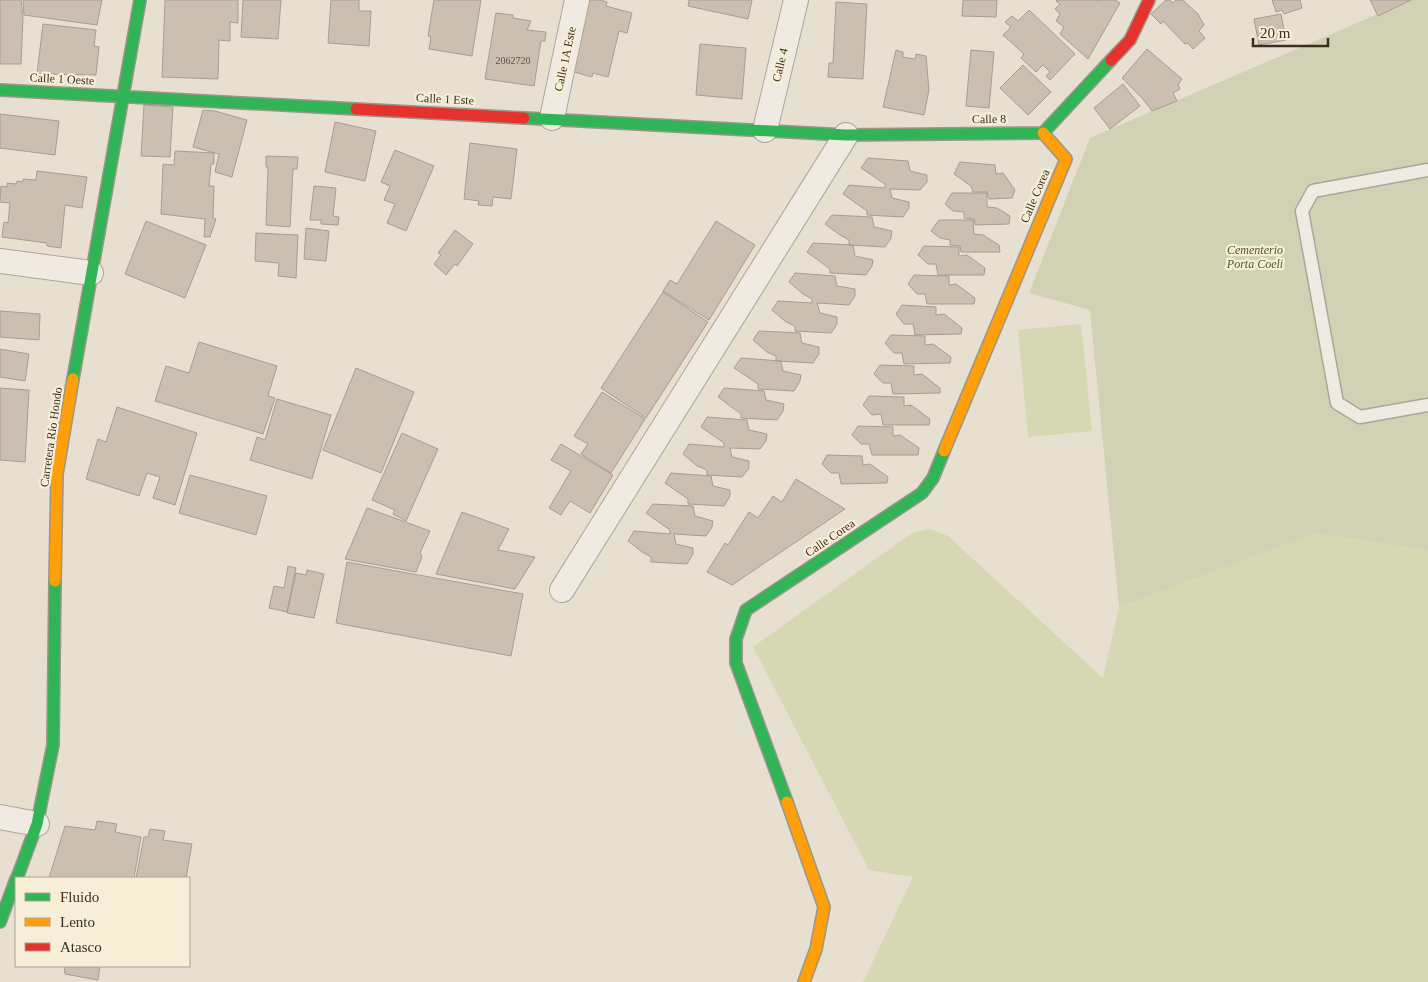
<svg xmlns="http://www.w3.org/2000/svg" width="1428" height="982" font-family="Georgia,serif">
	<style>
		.green { fill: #d6d7b3 }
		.cemetery { fill: #d1d1b3 }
		.building { fill: #cbbfb2; stroke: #a89c90 }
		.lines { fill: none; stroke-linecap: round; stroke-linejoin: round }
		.lane-casing { stroke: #ada599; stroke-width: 15 }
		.street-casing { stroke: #ada599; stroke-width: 26 }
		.fast-casing { stroke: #9c958a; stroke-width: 14 }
		.slow-casing { stroke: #9c958a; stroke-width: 14 }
		.jam-casing { stroke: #9c958a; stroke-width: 14 }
		.lane { stroke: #efebe3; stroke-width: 12 }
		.street { stroke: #efebe3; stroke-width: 24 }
		.fast { stroke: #30b455; stroke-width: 11 }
		.slow { stroke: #ff9f0a; stroke-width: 11 }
		.jam { stroke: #e5322d; stroke-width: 11 }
		.labels { text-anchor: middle; stroke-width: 4.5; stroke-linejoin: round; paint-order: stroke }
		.number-label { font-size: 10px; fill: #605244 }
		.street-label { font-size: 12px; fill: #3d2e20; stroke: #f7eed8 }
		.park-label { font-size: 12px; font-style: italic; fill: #4d5a26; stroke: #f7eed8 }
	</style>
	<rect width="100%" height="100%" fill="#e7e0d1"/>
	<path class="green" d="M1081,324L1092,431L1028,437L1018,330Z
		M930,529L948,536L1103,678L1119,607L1315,533L1428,550V982H863L913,877L869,870L753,647L912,533Z"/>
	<path class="cemetery" d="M1410,0H1428V550L1315,533L1119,607L1090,310L1029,293L1090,138Z"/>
	<path class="building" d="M0,0H21L23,17L21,64H0Z
		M23,0H102L97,25L24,15Z
		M165,0H238V23L230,22V41L219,40L218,79L162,77Z
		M243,0H281L278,39L241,37Z
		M331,0H359V11H371L369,46L328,43Z
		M434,0H481L472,56L429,49L431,37L428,36Z
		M580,0H600L607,2L606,6L632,13L627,33L619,31L608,77L593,73L592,77L567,70Z
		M689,0H752L748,19L688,6Z
		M963,0H997L996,17L962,16Z
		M1057,0H1095L1097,1L1098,0H1115L1120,3L1088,59L1060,34L1064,27L1056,21L1060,14L1055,9L1060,4L1056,1Z
		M1166,0H1170L1173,3L1176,0H1183L1198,14L1204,25L1199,31L1205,38L1193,49L1188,43L1185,44L1163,21L1161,24L1151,14Z
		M1272,0H1300L1302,8L1284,14L1282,10L1276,12Z
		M1370,0H1411L1378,16Z
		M836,2L867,4L863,79L828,77L829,63H833Z
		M1029,10L1075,54L1050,80L1046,76L1050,72L1043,65L1036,72L1021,58L1024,54L1003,35L1011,27L1005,22L1012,16L1018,21Z
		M496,13L513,15V18L531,21L527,30L546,32L545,41H541L534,86L485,79Z
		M1281,14L1286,40L1259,45L1254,19Z
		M43,24L96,30L94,46L99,47L96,75L37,74Z
		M700,44L746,48L742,99L696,95Z
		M1147,49L1182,79L1178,85L1180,89L1173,93L1177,101L1152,111L1143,99L1122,78Z
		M896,50L903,52V57L915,59L916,54L926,56L929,90L924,115L883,107Z
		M971,50L994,52L989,108L966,106Z
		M1023,65L1051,92L1028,115L1000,88Z
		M1123,84L1140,106L1110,129L1094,108Z
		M144,105L173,107L170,157L141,156Z
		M203,110L215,111L247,120L232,177L215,172L219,154L193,147Z
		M0,114L59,121L55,155L0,148Z
		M335,122L376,131L365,181L325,172Z
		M470,143L517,149L511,199L493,197L492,206L478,205L479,201L464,199Z
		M395,150L434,166L406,231L387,223L395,204L384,200L390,186L381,182Z
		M175,151L214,153V164H211L209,186H214L213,218L216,219L210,237H204L205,219L161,214L163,164L174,165Z
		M266,156L298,157L297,169H293L290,227L266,225L268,167H266Z
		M868,158L908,161L910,171L927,175V182L920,190L890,189L892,198L909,202V208L903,217L867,215V211L843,194L849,185L885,188V184L861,168Z
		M960,162L995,165L996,174L1003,173L1015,190L1012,198L989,199L987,192H973L971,186L954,174Z
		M37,171L87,177L82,208L65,205L61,248L47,246V243L2,237L4,222L8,223L10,203L0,202L1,186L7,187V183L16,184L17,181L23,182V179L36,180Z
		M314,186L336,188L333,216L339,217L338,225L321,224V220H310Z
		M952,193H987V207L997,208L1010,216L1009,224L975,225L974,219L964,218V212L953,211L945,204Z
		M832,215L872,217L874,227L892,231L891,238L885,247L849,245V240L840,235L825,224Z
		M939,220H973L974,234L983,235L999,245L1000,252H961L960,246L950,245V240L940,238L931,231Z
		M146,221L206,245L185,298L125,274Z
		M716,221L755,245L709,320L663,291L670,280L677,284Z
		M306,228L329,231L326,261L304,259Z
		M455,230L473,244L457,266L455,264L446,275L434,264L441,255L438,253Z
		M256,233L298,235L296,278L278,276L279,263L255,261Z
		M813,243L853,245L855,256L873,260L872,266L866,275L830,273V269L807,252Z
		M924,246L959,247V256L967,255L985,268L984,275H938L936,264H928L918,255Z
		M795,273L835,276L837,286L855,289V296L849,305L817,303L820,313L837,317V324L831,333L795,331V326L786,322L772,310L778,301L812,303V299L803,294L789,282Z
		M914,275L949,276V285L956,284L975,298L974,304H927L925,294H917L908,284Z
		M663,292L708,322L646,418L601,388Z
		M902,305L936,307V315L944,314L962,328L961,334L915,335L913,324H904L896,314Z
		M0,311L40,314L39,340L0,337Z
		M759,331L800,333L802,343L819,347V354L813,363L776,361V356L767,352L753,340Z
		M891,335L925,336V345L933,344L951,357L950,363L904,364L902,353H894L885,343Z
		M199,342L277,366L268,396L275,398L263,434L155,401L166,366L189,373Z
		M0,349L29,354L25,381L0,377Z
		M741,358L781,361L783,371L801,375L800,381L794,391L758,389V384L734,368Z
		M880,365L914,366V375L922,374L940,388V393L893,394L891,383H883L874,374Z
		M356,368L414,392L381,473L323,450Z
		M0,388L29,390L25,462L0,460Z
		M724,388L764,391L766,400L784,404L783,411L777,420L741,418V414L718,397Z
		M602,392L645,419L611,473L581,454L588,444L574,436Z
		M869,396L904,397V406L911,405L930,419L929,425H883L881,414L872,415L863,405Z
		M277,399L331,415L312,479L250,460L257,437L265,440Z
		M117,407L197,433L175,505L153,498L160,477L147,473L139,496L86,479L98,439L106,442Z
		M707,417L747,420L749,430L767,434L766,441L760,449L730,448L732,457L749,461V468L742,477L707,475V470L697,466L683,454L689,444L724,447V443L701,427Z
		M858,426L893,427V436L900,435L919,448L918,455H872L869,444H861L852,435Z
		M402,433L438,449L406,521L393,514L395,510L372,500Z
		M561,444L613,475L590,513L570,501L561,515L549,508L571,471L551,460Z
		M827,455L862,456L863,465L870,464L888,477L887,483L841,484L839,473H831L822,464Z
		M671,473L711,476L713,486L730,490V496L724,506L688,504V499L665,483Z
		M190,475L267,496L256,535L179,513Z
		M796,479L845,509L732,585L707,572L725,543L728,545L749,512L758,518L773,496L782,502Z
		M653,504L693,506L695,516L713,521L712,527L706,536L674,534L676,544L693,548V554L687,564L651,562V557L642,552L628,541L634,531L670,534V530L646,513Z
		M367,508L430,531L420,553L422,557L416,572L345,559Z
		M462,512L509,529L498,550L535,557L515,589L436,574Z
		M347,562L523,594L511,656L336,623Z
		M288,566L296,568L287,612L269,608L274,586L284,588Z
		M307,570L324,574L314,618L287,613L296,573L306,575Z
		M97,821L117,824L115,832L141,837L134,878H49L65,826L95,830Z
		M150,829L165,831L163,840L192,844L186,878H136L144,837H148Z
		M64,966H100L98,980L65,974Z"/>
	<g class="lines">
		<defs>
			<path id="lane" d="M1428,170L1313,191L1302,211L1337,403L1360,417L1428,405"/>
			<path id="street" d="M552,118L577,0
				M765,130L796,0
				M0,261L91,273
				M562,590L846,135
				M0,817L37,824"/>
			<path id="fast" d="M0,90L356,109
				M524,118L846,135L1043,133L1111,60
				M73,379L140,0
				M787,802L736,663V639L746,610L922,493L933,478L944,451
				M17,878L37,824L53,745L55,581
				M0,922L16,879"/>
			<path id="slow" d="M944,451L1066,159L1043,133
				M55,581L57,474L73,379
				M787,802L824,907L816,949L804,982"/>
			<path id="jam" d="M1111,60L1130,40L1149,0
				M356,109L524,118"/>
		</defs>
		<use href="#lane" class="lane-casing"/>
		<use href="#street" class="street-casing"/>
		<use href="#fast" class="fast-casing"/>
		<use href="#slow" class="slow-casing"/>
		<use href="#jam" class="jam-casing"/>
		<use href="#lane" class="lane"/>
		<use href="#street" class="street"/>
		<use href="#fast" class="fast"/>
		<use href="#slow" class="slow"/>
		<use href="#jam" class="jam"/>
	</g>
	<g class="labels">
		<g class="number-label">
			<text x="513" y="64">2062720</text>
		</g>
		<g class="street-label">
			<text transform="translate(565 59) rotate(-78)" y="4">Calle 1A Este</text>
			<text transform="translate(780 65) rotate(-77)" y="4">Calle 4</text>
			<text transform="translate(62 79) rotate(3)" y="4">Calle 1 Oeste</text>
			<text transform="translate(445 99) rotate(3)" y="4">Calle 1 Este</text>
			<text transform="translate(989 119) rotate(-1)" y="4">Calle 8</text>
			<text transform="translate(1035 196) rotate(-67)" y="4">Calle Corea</text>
			<text transform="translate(51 437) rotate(-82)" y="4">Carretera Río Hondo</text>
			<text transform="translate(830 538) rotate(-34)" y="4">Calle Corea</text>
		</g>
		<g class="park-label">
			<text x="1255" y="254">Cementerio<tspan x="1255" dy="14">Porta Coeli</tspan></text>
		</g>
	</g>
	<rect x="15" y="877" width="175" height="90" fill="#f7eed8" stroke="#ada18e"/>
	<rect x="25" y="893" width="25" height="8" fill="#30b455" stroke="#ada18e"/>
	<text x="60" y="902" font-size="15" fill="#3d2e20">Fluido</text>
	<rect x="25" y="918" width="25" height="8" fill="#ff9f0a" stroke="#ada18e"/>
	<text x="60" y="927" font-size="15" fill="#3d2e20">Lento</text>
	<rect x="25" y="943" width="25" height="8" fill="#e5322d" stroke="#ada18e"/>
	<text x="60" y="952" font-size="15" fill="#3d2e20">Atasco</text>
	<path d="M1253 38v8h75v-8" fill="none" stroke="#3d2e20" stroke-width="2.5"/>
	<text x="1260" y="38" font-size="15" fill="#3d2e20" stroke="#f7eed8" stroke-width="4" paint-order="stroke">20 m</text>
</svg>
